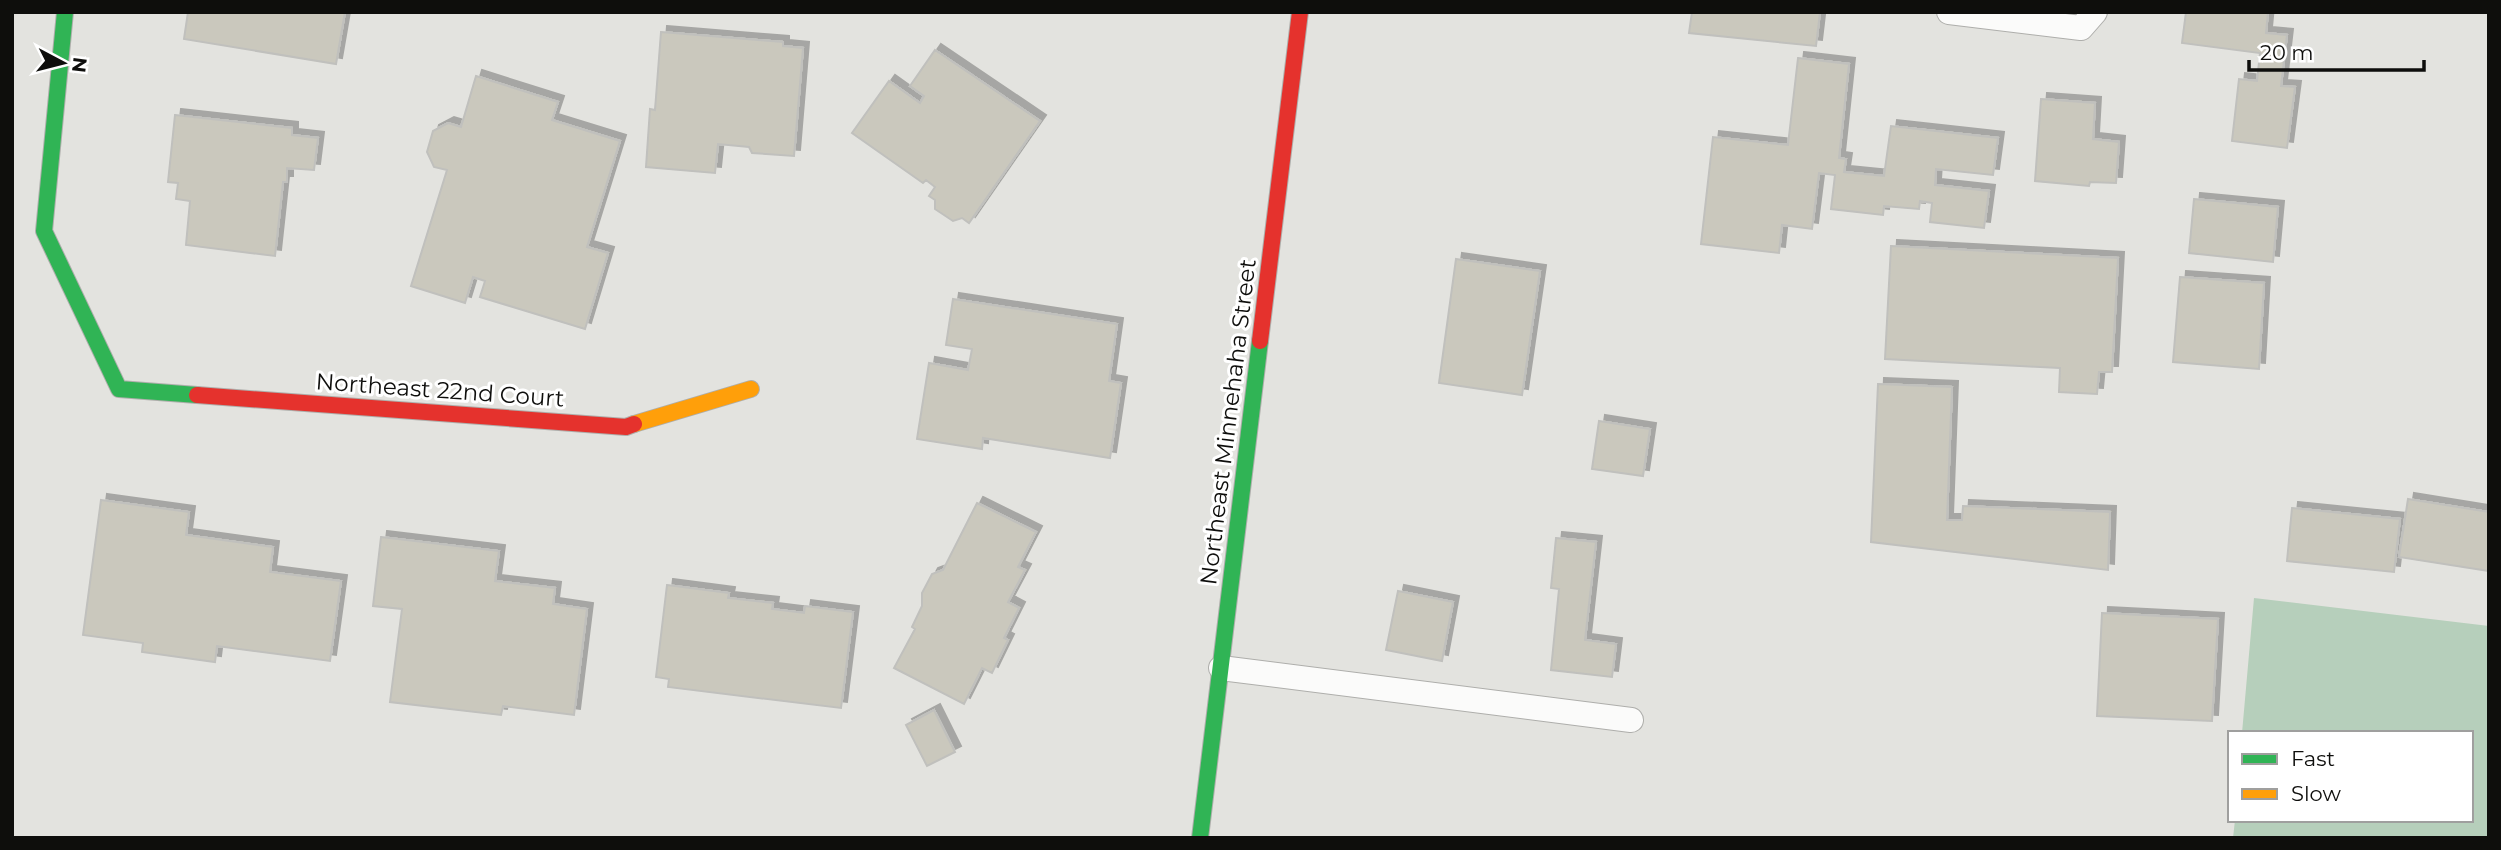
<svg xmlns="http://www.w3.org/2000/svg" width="2501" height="850" font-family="Montserrat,sans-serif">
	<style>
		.forest { fill: #b6cfbb }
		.building { fill: #cac8bd; stroke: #c0c0bd; stroke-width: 2; filter: url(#shadow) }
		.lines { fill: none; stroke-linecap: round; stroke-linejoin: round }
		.lane-casing { stroke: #aeaeab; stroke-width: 26 }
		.fast-casing { stroke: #aeaeab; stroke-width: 18 }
		.slow-casing { stroke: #aeaeab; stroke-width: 18 }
		.jam-casing { stroke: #aeaeab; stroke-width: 18 }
		.lane { stroke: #fbfbfa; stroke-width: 24 }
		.fast { stroke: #30b455; stroke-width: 16 }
		.slow { stroke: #ff9f0a; stroke-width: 16 }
		.jam { stroke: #e5322d; stroke-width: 16 }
		.labels { text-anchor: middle; stroke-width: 6; stroke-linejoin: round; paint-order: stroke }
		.street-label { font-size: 23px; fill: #0e0e0c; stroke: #fff }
	</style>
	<defs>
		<filter id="shadow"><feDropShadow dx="6" dy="-6" stdDeviation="0" flood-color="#0004"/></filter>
	</defs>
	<rect width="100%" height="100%" fill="#e3e3df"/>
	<path class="forest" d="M2254,598L2489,626V838H2233L2235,820H2471V733H2242Z"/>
	<path class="building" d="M188,12H345L336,64L184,39Z
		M1692,12H1820L1816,46L1689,33Z
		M2186,12H2268L2266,33L2287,35L2281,86L2295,87L2287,148L2232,141L2239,79L2257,81L2260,53L2182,43Z
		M661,32L783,42V46L803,48L794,156L752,153L749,147L718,144L715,173L646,167L650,109L655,110Z
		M935,50L1040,121L969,223L962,218L953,221L935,209V200L929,196L935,187L926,180L923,183L852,133L889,81L920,103L924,96L910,86Z
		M1798,58L1849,64L1839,158L1846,159L1844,172L1884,176L1891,126L1998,138L1993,175L1936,169L1935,185L1989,191L1984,228L1930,222L1932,203L1920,201L1919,209L1884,206L1883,215L1831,209L1835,175L1819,173L1812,229L1782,225L1779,253L1701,244L1713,137L1788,145Z
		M476,76L558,102L552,120L620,141L587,247L608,253L585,329L480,297L485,281L473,277L465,303L411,286L447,170L434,167L427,152L433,131L448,123L461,127Z
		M2041,99L2095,103L2093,139L2119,142L2116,183L2090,182L2089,186L2035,181Z
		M175,115L292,128V135L318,138L314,170L287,168V182H283L275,256L186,245L190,201L176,199L178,183L168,182Z
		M2194,199L2278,207L2273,262L2189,253Z
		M1891,246L2118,258L2112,372H2099L2097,394L2059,392L2060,368L1885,359Z
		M1456,259L1540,271L1522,395L1439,383Z
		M2180,277L2264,283L2259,369L2173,362Z
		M953,299L1117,324L1109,381L1121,383L1110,458L983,438L982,449L917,439L929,363L968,370L972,349L946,345Z
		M1878,384L1952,387L1947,520H1962L1963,506L2110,512L2108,570L1871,542Z
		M1599,421L1650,429L1643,476L1592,469Z
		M2408,499L2489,512V571L2399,557Z
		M101,500L189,512L186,535L273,547L270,572L341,581L330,661L217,646L215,662L142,652L143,643L83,635Z
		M977,503L1036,532L1018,567L1025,570L1008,602L1019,608L1004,638L1008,640L992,673L982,668L964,704L894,668L915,629L912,627L922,606V593L932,574L943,570Z
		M2292,508L2400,519L2394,572L2287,561Z
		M381,537L499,551L495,581L555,588L553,604L587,609L574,715L503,706L501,715L390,702L402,609L373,606Z
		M1556,538L1596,542L1585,640L1616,644L1612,677L1551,670L1559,589L1551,588Z
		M667,585L729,593L728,598L773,603L772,609L804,613L805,606L853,612L841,708L668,687L669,679L656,677Z
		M1398,591L1453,602L1442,661L1386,650Z
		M2102,613L2218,619L2212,721L2097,716Z
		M934,710L955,752L927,766L906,725Z"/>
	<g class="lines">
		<defs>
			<path id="lane" d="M1949,12L2081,28L2095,12
				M1221,668L1631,720"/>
			<path id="fast" d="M65,12L44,231L119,389L197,395
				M1200,838L1260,341"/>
			<path id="slow" d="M634,424L751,389"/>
			<path id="jam" d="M1260,341L1300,12
				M197,395L626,427L634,424"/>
		</defs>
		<use href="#lane" class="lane-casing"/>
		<use href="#fast" class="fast-casing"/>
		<use href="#slow" class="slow-casing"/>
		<use href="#jam" class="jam-casing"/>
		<use href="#lane" class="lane"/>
		<use href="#fast" class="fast"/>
		<use href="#slow" class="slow"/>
		<use href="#jam" class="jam"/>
	</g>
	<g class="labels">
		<g class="street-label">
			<text transform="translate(440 390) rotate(4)" y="8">Northeast 22nd Court</text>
			<text transform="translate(1228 422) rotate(-83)" y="8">Northeast Minnehaha Street</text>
		</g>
	</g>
	<rect width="2501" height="850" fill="none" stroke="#0e0e0c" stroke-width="28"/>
	<rect x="2228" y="731" width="245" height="91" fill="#ffffff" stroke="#9f9f9e" stroke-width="2"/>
	<rect x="2242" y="754" width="35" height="10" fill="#30b455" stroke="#9f9f9e" stroke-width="2"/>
	<text x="2291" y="766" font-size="21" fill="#0e0e0c">Fast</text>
	<rect x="2242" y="789" width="35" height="10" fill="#ff9f0a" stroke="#9f9f9e" stroke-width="2"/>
	<text x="2291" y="801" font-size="21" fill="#0e0e0c">Slow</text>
	<g transform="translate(63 63) rotate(97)" stroke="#ffffff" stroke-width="5" paint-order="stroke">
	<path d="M0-5L12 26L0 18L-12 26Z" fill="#0e0e0c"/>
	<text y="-10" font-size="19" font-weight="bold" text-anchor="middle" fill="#0e0e0c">N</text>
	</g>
	<path d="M2249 60v10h175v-10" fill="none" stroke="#0e0e0c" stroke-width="3.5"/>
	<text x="2260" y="60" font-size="21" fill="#0e0e0c" stroke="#ffffff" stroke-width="5" paint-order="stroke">20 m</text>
</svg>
